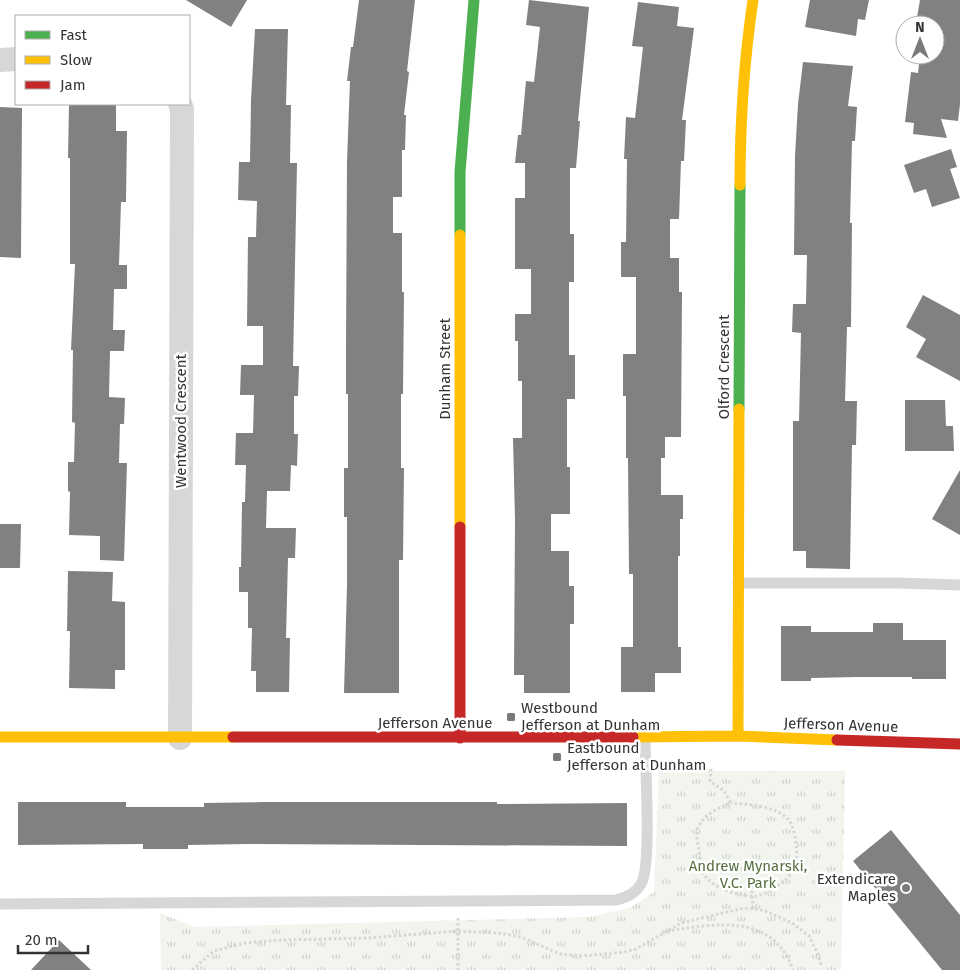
<svg xmlns="http://www.w3.org/2000/svg" width="960" height="970" font-family="'Fira Sans',sans-serif">
	<style>
		.park { fill: url(#park-tufts) }
		.building { fill: #818181 }
		.lines { fill: none; stroke-linecap: round; stroke-linejoin: round }
		.path { stroke: #d6d6d6; stroke-width: 3; stroke-dasharray: 2.5 2.5; stroke-linecap: butt }
		.lane { stroke: #d7d7d7; stroke-width: 11 }
		.street { stroke: #d7d7d7; stroke-width: 24 }
		.fast { stroke: #4caf50; stroke-width: 11 }
		.slow { stroke: #ffc107; stroke-width: 11 }
		.jam { stroke: #c62828; stroke-width: 11 }
		.poi-dot { fill: #7a7a7a; stroke: #fff; stroke-width: 2 }
		.labels { text-anchor: middle; stroke-width: 5; stroke-linejoin: round; paint-order: stroke }
		.street-label { font-size: 15px; fill: #333; stroke: #fff }
		.poi-label { font-size: 15px; fill: #333; stroke: #fff; text-anchor: start }
		.park-label { font-size: 15px; fill: #56703f; stroke: #fff }
	</style>
	<defs>
		<pattern id="park-tufts" width="24" height="20" patternUnits="userSpaceOnUse" patternTransform="scale(1.25)"><rect width="24" height="20" fill="#f1f5ed"/><path d="M3 7l-1-3M5 7V3M7 7l1-3M15 17l-1-3M17 17v-4M19 17l1-3" fill="none" stroke="#cfd2cc"/></pattern>
	</defs>
	<rect width="100%" height="100%" fill="#fff"/>
	<path class="park" d="M659,771H845L841,970H161L160,913L194,927L589,917L630,908L654,892Z"/>
	<path class="building" d="M186,0H247L231,27Z
		M359,0H415L407,71L409,72L404,115H406L405,150H402V197H393V233H402V292H404L403,394H401V468H404L403,560H399V693H344L347,585V517H344V468H348V394H346V348L347,161L350,81H347L351,47H353Z
		M529,0L589,7L578,121H580L576,168H570V234H574V282H569V355H575V399H567V467H570V514H551V551H569V586H574V624H570V693H524V675H514L515,520L513,438H522V381H518V341H515V314H531V269H515V198H525V163H515L518,135H521L526,81L534,82L540,27L526,25Z
		M810,0H869L865,20L858,19L856,36L805,27Z
		M920,0H960V104L958,121L941,119L947,138L913,134L914,123L905,122L911,72L918,73L920,55H935V25H918L916,23Z
		M638,2L679,7L677,26L694,28L682,120H686L684,161H681L679,219H670V258H679V292H682L681,437H665V458H661V495H683V519H680V556H678V647H681V673H655V692H621V647H633V574H629L628,458H626V396H623V354H636V277H621V242H626L627,159H624L626,117L635,118L643,47L632,46Z
		M255,29H288L286,105H291L290,163H297L293,366H299L298,396H294V434H298L297,466L291,465L290,491H267L266,528H296L295,558H288L286,638H290L289,692H256V671H251L252,628H248V592H239V567H241L242,502H245L246,465H235L236,433H253L254,395H240L241,365H263V326H247L248,237H256L257,201L238,200L239,162H250L251,100Z
		M803,62L853,66L848,106L857,107L855,141H852L850,223H852L851,327H847L845,401H857L856,445H852L850,569L806,568V551H793V421H799L801,333L792,332L793,304H806L807,255H794L795,156L798,104Z
		M69,104H116V131H127L126,202H121L119,265H127V289H114L113,330H125L124,351H110L109,397L125,398L124,424H120L119,463H127L124,561L100,560V536L69,535L70,492L68,491V462H74L75,423L72,422L73,350H71L75,264H70V158H68Z
		M0,107L22,108L21,258L0,257Z
		M951,149L957,167L950,169L960,198L932,207L926,189L914,193L904,165Z
		M923,295L960,315V381L916,357L926,339L906,327Z
		M905,400H945L946,426H953L954,451H905Z
		M960,470V535L932,519Z
		M0,524H21L20,568H0Z
		M68,571L113,572L112,601L125,602V670H115V689L69,688L70,631H67Z
		M873,623H903V640H946V679H912V677H858L811,678V681H781V626H811V632H873Z
		M18,802H126V807H204V803L266,802H497V804L627,803V846L248,844L188,845V849H143V844L18,845Z
		M891,830L960,915V970H942L853,861Z
		M59,940L91,970H31Z"/>
	<g class="lines">
		<path class="path" d="M711,769L710,781L724,791L731,803C718,808 704,814 698,828C695,834 698,844 699,850C700,858 701,870 705,876C712,888 744,898 757,896C766,894 776,887 783,882C798,870 798,854 795,837C793,829 792,822 786,817C771,805 749,805 731,803
			M752,886L753,909
			M458,918V970
			M667,931C714,924 773,912 793,970
			M192,970L214,951L245,943L282,940L368,938L458,931L499,933L521,937L560,954L583,956L624,952L636,949L681,923L744,908L763,910L792,923L809,936L818,954L821,965"/>
		<path class="lane" d="M738,583H899L960,585
			M0,904L616,900C627,897 635,894 641,884C652,867 645,763 645,737"/>
		<path class="street" d="M0,60L16,59
			M180,738L182,109L180,104"/>
		<path class="fast" d="M460,235V172L474,0
			M739,409L740,185"/>
		<path class="slow" d="M740,185C740,123 744,61 753,0
			M460,235V527
			M738,736L739,409
			M0,737H233
			M633,737L738,736L837,740"/>
		<path class="jam" d="M460,527V738
			M233,737H633
			M837,740L960,744"/>
	</g>
	<g class="poi-dot">
		<rect x="506" y="712" width="10" height="10" rx="2.5"/>
		<rect x="552" y="752" width="10" height="10" rx="2.5"/>
		<circle cx="906" cy="888" r="5"/>
	</g>
	<g class="labels">
		<g class="street-label">
			<text transform="translate(724 367) rotate(-90)" y="5">Olford Crescent</text>
			<text transform="translate(445 369) rotate(-90)" y="5">Dunham Street</text>
			<text transform="translate(181 421) rotate(-90)" y="5">Wentwood Crescent</text>
			<text x="435" y="728">Jefferson Avenue</text>
			<text transform="translate(841 725) rotate(2)" y="5">Jefferson Avenue</text>
		</g>
		<g class="poi-label">
			<text x="521" y="713">Westbound<tspan x="521" dy="17">Jefferson at Dunham</tspan></text>
			<text x="567" y="753">Eastbound<tspan x="567" dy="17">Jefferson at Dunham</tspan></text>
			<text x="896" y="884" text-anchor="end">Extendicare<tspan x="896" dy="17">Maples</tspan></text>
		</g>
		<g class="park-label">
			<text x="748" y="871">Andrew Mynarski,<tspan x="748" dy="17">V.C. Park</tspan></text>
		</g>
	</g>
	<rect x="15" y="15" width="175" height="90" fill="#ffffff" stroke="#adadad"/>
	<rect x="25" y="31" width="25" height="8" fill="#4caf50" stroke="#adadad"/>
	<text x="60" y="40" font-size="15" fill="#333333">Fast</text>
	<rect x="25" y="56" width="25" height="8" fill="#ffc107" stroke="#adadad"/>
	<text x="60" y="65" font-size="15" fill="#333333">Slow</text>
	<rect x="25" y="81" width="25" height="8" fill="#c62828" stroke="#adadad"/>
	<text x="60" y="90" font-size="15" fill="#333333">Jam</text>
	<g transform="translate(920 40)"><circle r="24" fill="#ffffff" stroke="#adadad"/>
	<path d="M0-4L9 19L0 12L-9 19Z" fill="#7a7a7a"/>
	<text y="-8" font-size="14" font-weight="bold" text-anchor="middle" fill="#333333">N</text>
	</g>
	<path d="M18 945v8h70v-8" fill="none" stroke="#333333" stroke-width="2.5"/>
	<text x="25" y="945" font-size="15" fill="#333333" stroke="#ffffff" stroke-width="4" paint-order="stroke">20 m</text>
</svg>
